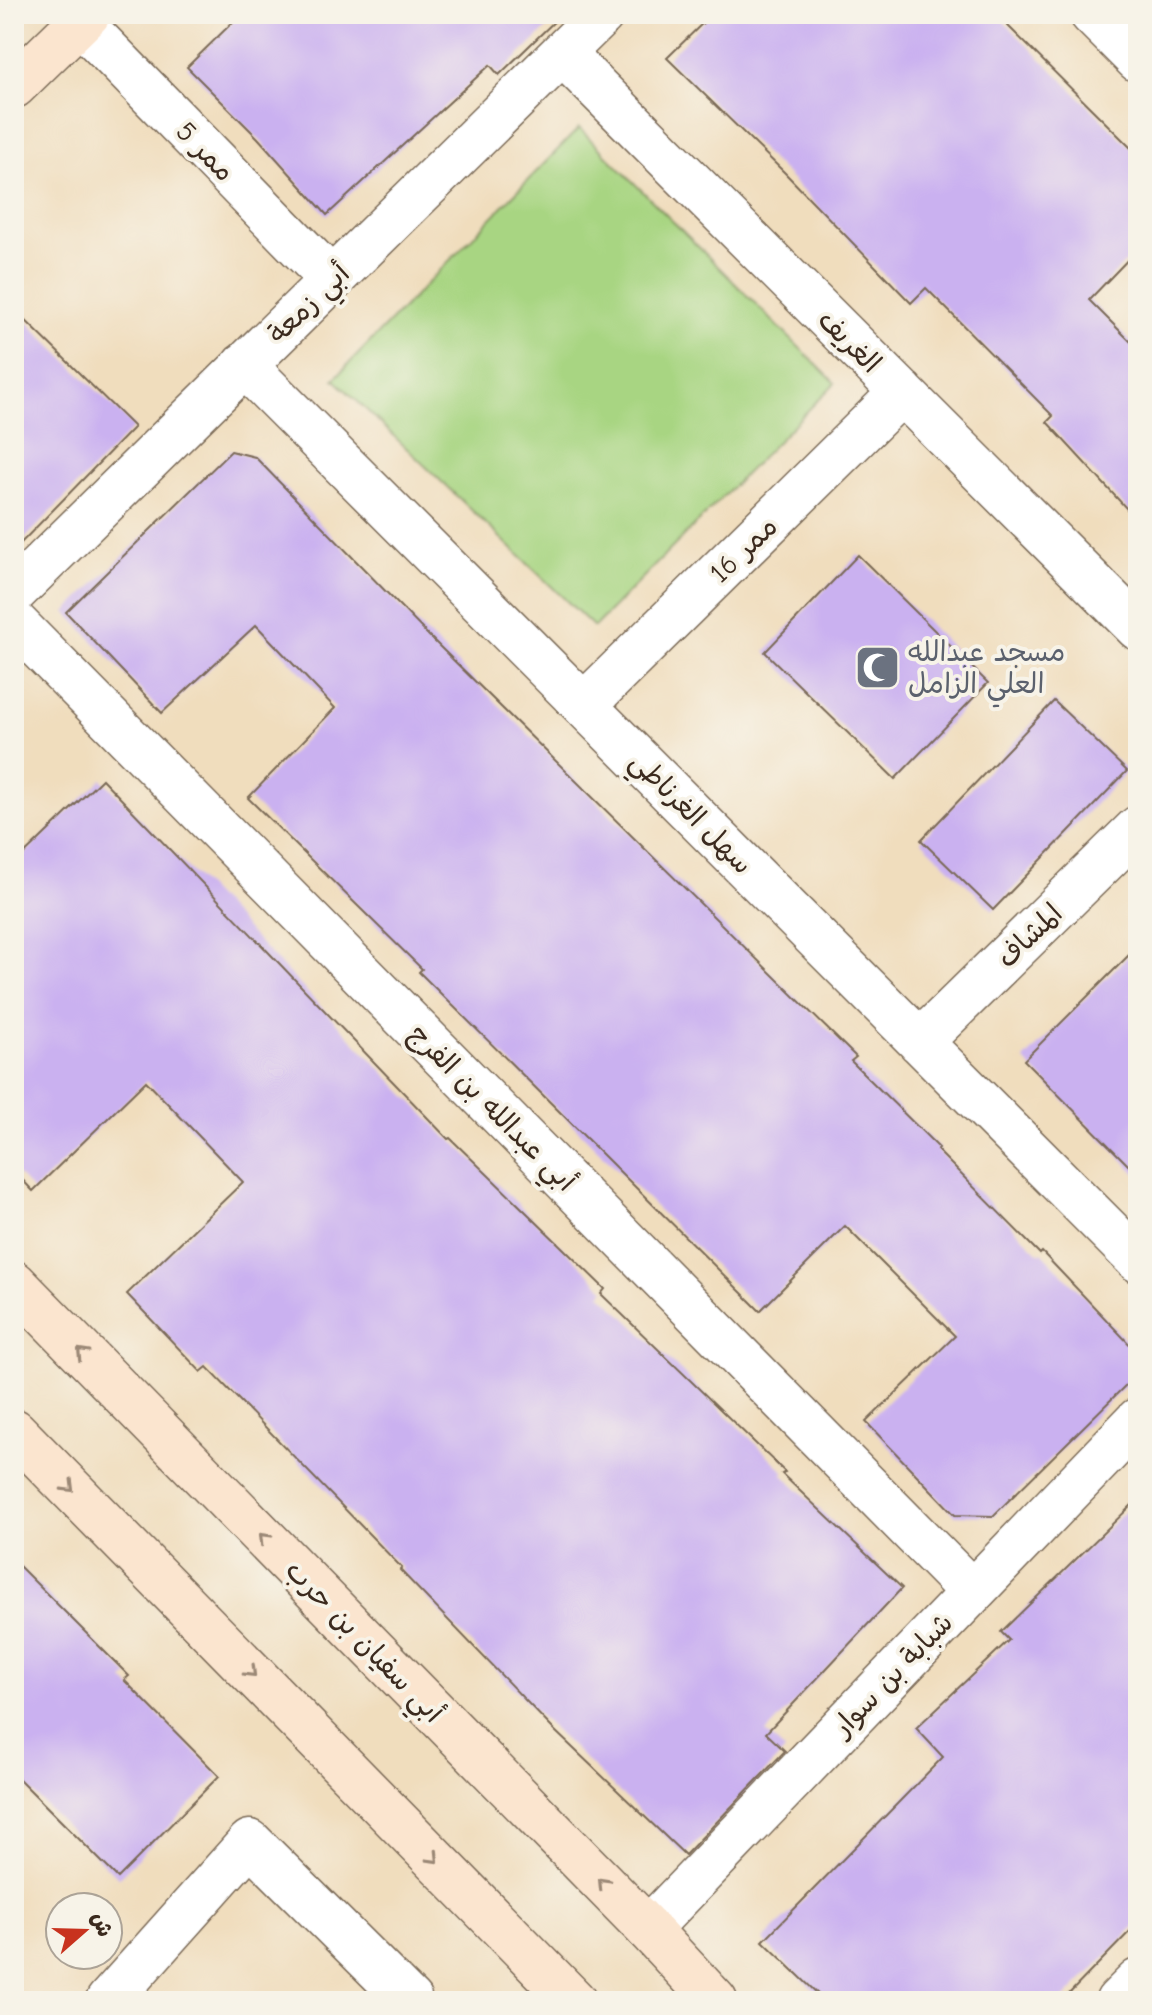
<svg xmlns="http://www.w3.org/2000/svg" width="1152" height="2015" font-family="'Comic Neue','Playpen Sans Arabic',sans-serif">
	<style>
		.green { fill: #a8d582; stroke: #728050; stroke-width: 2 }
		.building { fill: #cab1f0 }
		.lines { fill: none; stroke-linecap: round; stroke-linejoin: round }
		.street-casing { stroke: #7a6956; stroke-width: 47 }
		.secondary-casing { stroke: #7a6956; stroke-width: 47 }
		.street { stroke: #fff; stroke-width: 44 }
		.secondary { stroke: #fbe5cf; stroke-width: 44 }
		.oneway { stroke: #9b8876 }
		.labels { text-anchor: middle; stroke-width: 8; stroke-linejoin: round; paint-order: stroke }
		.street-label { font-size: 28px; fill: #3b2a1e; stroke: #f7f3e8 }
		.worship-label { font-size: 28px; fill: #5b616d; stroke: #f7f3e8; text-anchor: start }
	</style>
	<rect width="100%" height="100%" fill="#f7f3e8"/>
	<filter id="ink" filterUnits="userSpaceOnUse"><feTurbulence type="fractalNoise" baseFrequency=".0125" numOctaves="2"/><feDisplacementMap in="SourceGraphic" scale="16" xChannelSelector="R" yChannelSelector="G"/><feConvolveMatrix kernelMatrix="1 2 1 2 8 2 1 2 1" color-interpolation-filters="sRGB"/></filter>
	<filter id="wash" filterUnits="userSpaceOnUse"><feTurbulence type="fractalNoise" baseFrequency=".006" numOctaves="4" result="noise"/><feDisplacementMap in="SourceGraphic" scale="32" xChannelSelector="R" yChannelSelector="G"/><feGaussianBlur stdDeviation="1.8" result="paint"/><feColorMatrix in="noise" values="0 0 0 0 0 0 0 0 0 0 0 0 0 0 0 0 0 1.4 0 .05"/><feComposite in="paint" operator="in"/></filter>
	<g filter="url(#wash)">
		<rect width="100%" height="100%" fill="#f0ddbd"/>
		<path class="green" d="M579,128L835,383L594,627L334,379Z"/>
		<g id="blocks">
			<path class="building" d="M241,14H562L499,75L490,65L327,215L258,138L187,67Z
				M712,14H996L1138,155V249L1089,300L1138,349V521L1047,422L1053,416L926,288L911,303L785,173L667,58Z
				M14,309L134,427L14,550Z
				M231,451L255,457L429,636L856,1057L851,1061L939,1148L937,1150L1040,1254L1042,1252L1137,1352L1133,1378L993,1516L955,1515L866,1422L955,1336L845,1226L760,1311L419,972L422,969L248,798L335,708L256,625L162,713L66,612Z
				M858,555L988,683L895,779L765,652Z
				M1054,701L1127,771L993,910L921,840Z
				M102,779L448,1139L450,1138L605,1289L601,1294L785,1472L782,1474L902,1588L766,1733L785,1751L685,1855L553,1729L400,1570L402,1568L207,1367L201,1372L127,1294L243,1182L146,1081L33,1191L14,1171V864Z
				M1138,946V1175L1024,1060Z
				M1138,1499V1923L1062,2001H825L763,1941L943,1757L916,1728L1009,1640L1001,1632Z
				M14,1561L129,1676L124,1680L219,1776L118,1878L14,1774Z"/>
		</g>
	</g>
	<g filter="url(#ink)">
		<use href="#blocks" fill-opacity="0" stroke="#7a6956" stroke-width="2"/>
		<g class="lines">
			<defs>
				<path id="street" d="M1092,14L1138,60
					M80,22L332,280
					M562,53L1138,628
					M244,365L1138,1260
					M14,592L602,14
					M14,622L971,1591
					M584,705L902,392
					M920,1042L1138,828
					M648,1929L1138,1420
					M108,2001L250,1842L410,2001
					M1118,2001L1138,1981"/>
				<path id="secondary" d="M14,86L88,14
					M14,1283L648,1929L715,2001
					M14,1431L574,2001"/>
			</defs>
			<use href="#street" class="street-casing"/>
			<use href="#secondary" class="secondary-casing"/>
			<use href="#street" class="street"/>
			<use href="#secondary" class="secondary"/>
		</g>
		<defs><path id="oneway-chevron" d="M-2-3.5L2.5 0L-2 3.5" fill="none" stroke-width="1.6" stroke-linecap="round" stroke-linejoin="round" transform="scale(2)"/></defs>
		<g class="oneway">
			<use href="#oneway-chevron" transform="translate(82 1353) rotate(-134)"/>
			<use href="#oneway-chevron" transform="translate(69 1487) rotate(45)"/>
			<use href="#oneway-chevron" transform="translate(264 1538) rotate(-134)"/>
			<use href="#oneway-chevron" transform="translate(251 1672) rotate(45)"/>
			<use href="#oneway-chevron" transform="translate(434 1858) rotate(46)"/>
			<use href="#oneway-chevron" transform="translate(603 1883) rotate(-134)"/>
		</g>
	</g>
	<defs>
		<symbol id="mosque-square" viewBox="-11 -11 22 22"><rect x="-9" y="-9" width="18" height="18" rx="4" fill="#6b7280" stroke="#f7f3e8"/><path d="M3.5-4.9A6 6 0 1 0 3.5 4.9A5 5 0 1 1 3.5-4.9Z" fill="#fff"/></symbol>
	</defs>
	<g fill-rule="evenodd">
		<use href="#mosque-square" x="852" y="642" width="51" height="51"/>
	</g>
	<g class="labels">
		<g class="street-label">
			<text transform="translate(206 151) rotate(46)" y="10">ممر 5</text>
			<text transform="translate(308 303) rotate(-44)" y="10">أبي زمعة</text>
			<text transform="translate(850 341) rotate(45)" y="10">الغريف</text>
			<text transform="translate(743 549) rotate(-44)" y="10">ممر 16</text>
			<text transform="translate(692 812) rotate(45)" y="10">سهل الغرناطي</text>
			<text transform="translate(1029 935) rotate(-44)" y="10">المشاف</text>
			<text transform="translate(493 1107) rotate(45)" y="10">أبي عبدالله بن الفرج</text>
			<text transform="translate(365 1641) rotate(46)" y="10">أبي سفيان بن حرب</text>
			<text transform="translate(892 1674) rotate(-46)" y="10">شبابة بن سوار</text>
		</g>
		<g class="worship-label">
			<text x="908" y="661">مسجد عبدالله<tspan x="908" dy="32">العلي الزامل</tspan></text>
		</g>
	</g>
	<rect width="1152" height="2015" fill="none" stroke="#f7f3e8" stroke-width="48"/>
	<g transform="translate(84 1931) rotate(70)"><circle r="38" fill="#f7f3e8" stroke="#aca397" stroke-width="2"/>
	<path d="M0-6L14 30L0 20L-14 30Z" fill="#c8321e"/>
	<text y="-12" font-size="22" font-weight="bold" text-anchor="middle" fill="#3b2a1e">ش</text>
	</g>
</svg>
